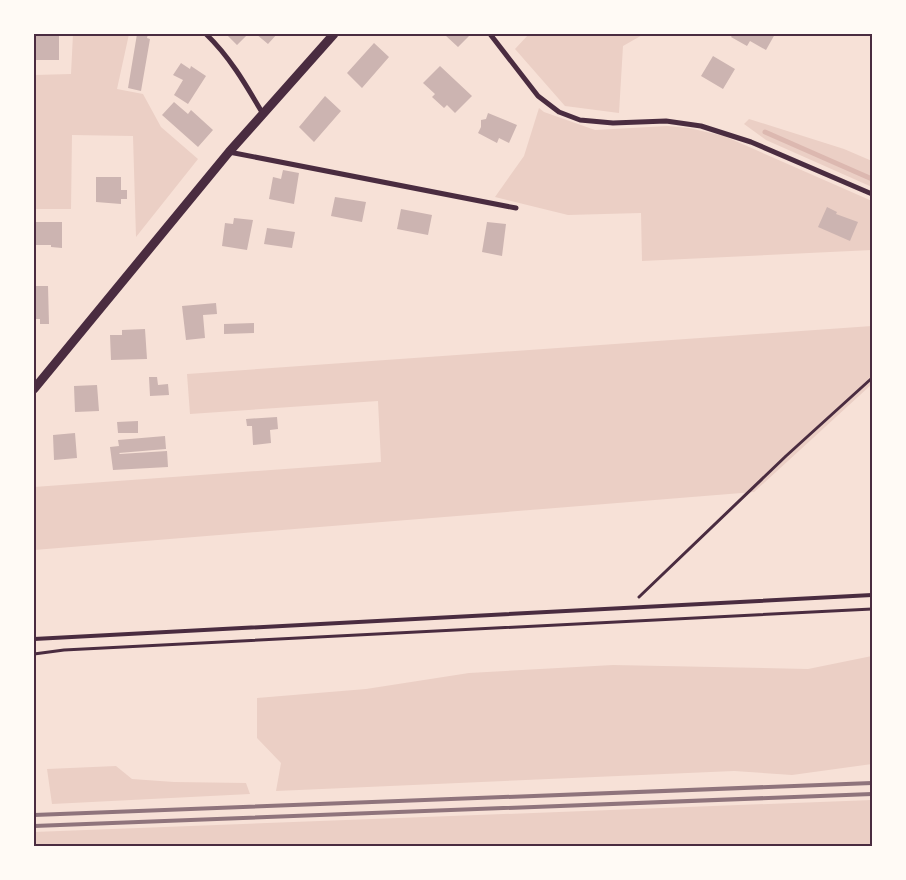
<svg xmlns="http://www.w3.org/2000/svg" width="906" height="880" font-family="Cabin,sans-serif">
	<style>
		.green { fill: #ebcfc5 }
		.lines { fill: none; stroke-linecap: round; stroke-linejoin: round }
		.stream { stroke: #dcb8b0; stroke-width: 5 }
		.building { fill: #ccb4b1 }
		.path { stroke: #4a2c40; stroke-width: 3 }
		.service { stroke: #4a2c40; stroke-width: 4 }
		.minor { stroke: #4a2c40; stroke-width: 5 }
		.tertiary { stroke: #4a2c40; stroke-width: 9 }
		.rail { stroke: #8f747c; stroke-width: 4 }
		.neatline { fill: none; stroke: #4a2c40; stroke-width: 2 }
	</style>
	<rect width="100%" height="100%" fill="#f7e1d7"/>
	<path class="green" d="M73,34H129L117,89L143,94L161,127L198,159L136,237L133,136L72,135L71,209H34V75L71,74Z
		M529,34H644L623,46L619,113L565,106L515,49Z
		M539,108L544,112L595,130L667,126L689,128L724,136L872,201V250L642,261L641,213L568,215L495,197L524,156Z
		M749,119L844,149L872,161V187L766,140L744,124Z
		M872,326V384L754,492L34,550V487L381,462L378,401L190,414L187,374Z
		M872,656V764L792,775L734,771L276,791L281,763L257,738V698L366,689L469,673L613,665L808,669Z
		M116,766L132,779L174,782L246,783L250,794L52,804L47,769Z
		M872,800V846H34V832Z"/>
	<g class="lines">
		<path class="stream" d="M765,132L872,179"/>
	</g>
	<path class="building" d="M34,34H59V60H34Z
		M137,34H148L147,38L150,39L141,91L128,88Z
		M226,34H248L237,45Z
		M256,34H277L268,44Z
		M447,34H466L469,36L458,47L445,35Z
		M733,34H775L766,50L750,41L747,46L731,37Z
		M374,43L389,57L362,88L347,73Z
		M713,56L735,69L723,89L701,76Z
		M181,63L190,69L191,66L206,76L188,104L174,95L183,80L173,75Z
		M440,66L472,96L455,113L447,105L444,108L432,97L435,94L423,83Z
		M325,96L341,111L314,142L299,127Z
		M174,102L188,114L191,110L213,130L198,147L162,115Z
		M488,113L517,125L509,143L499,138L497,143L478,133L481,127V120L486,119Z
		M283,170L299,173L294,204L269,199L273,177L281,179Z
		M96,177H121V190H127V199H121V204L96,202Z
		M335,197L366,202L362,222L331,216Z
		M827,207L837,212L836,214L858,222L850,241L818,227Z
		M401,209L432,215L428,235L397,229Z
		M234,218L253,220L247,250L222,246L225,223L233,224Z
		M34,222H62V248L51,247V245H34Z
		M487,222L506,224L502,256L482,252Z
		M267,228L295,232L292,248L264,244Z
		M34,286H48L49,324H40V319H34Z
		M216,303L217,314L203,315L205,338L186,340L182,306Z
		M254,323V333L224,334V324Z
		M145,329L147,359L111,360L110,335H122V330Z
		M149,377H157L158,385L168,384L169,395L150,396Z
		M97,385L99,411L75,412L74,386Z
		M277,417L278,429L270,430L271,443L253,445L252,426H247L246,419Z
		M138,421V433H118L117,422Z
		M75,433L77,458L54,460L53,435Z
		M165,436L166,449L119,453L120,454L167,451L168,467L113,470L110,447L119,446L118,440Z"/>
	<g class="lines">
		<path class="path" d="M639,597L786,456L872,378
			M34,654L64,650L872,609"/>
		<path class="service" d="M34,639L872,595"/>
		<path class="minor" d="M206,34C230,57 246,85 263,114
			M490,34L538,96L559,112L580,120L613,123L666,121L701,126L751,142L872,194
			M229,152L516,208"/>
		<path class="tertiary" d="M34,389L229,152L334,34"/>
		<path class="rail" d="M34,815L872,783
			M34,826L872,794"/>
	</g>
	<rect width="906" height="880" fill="none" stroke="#fffaf5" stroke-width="70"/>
	<rect x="35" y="35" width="836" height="810" class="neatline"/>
</svg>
